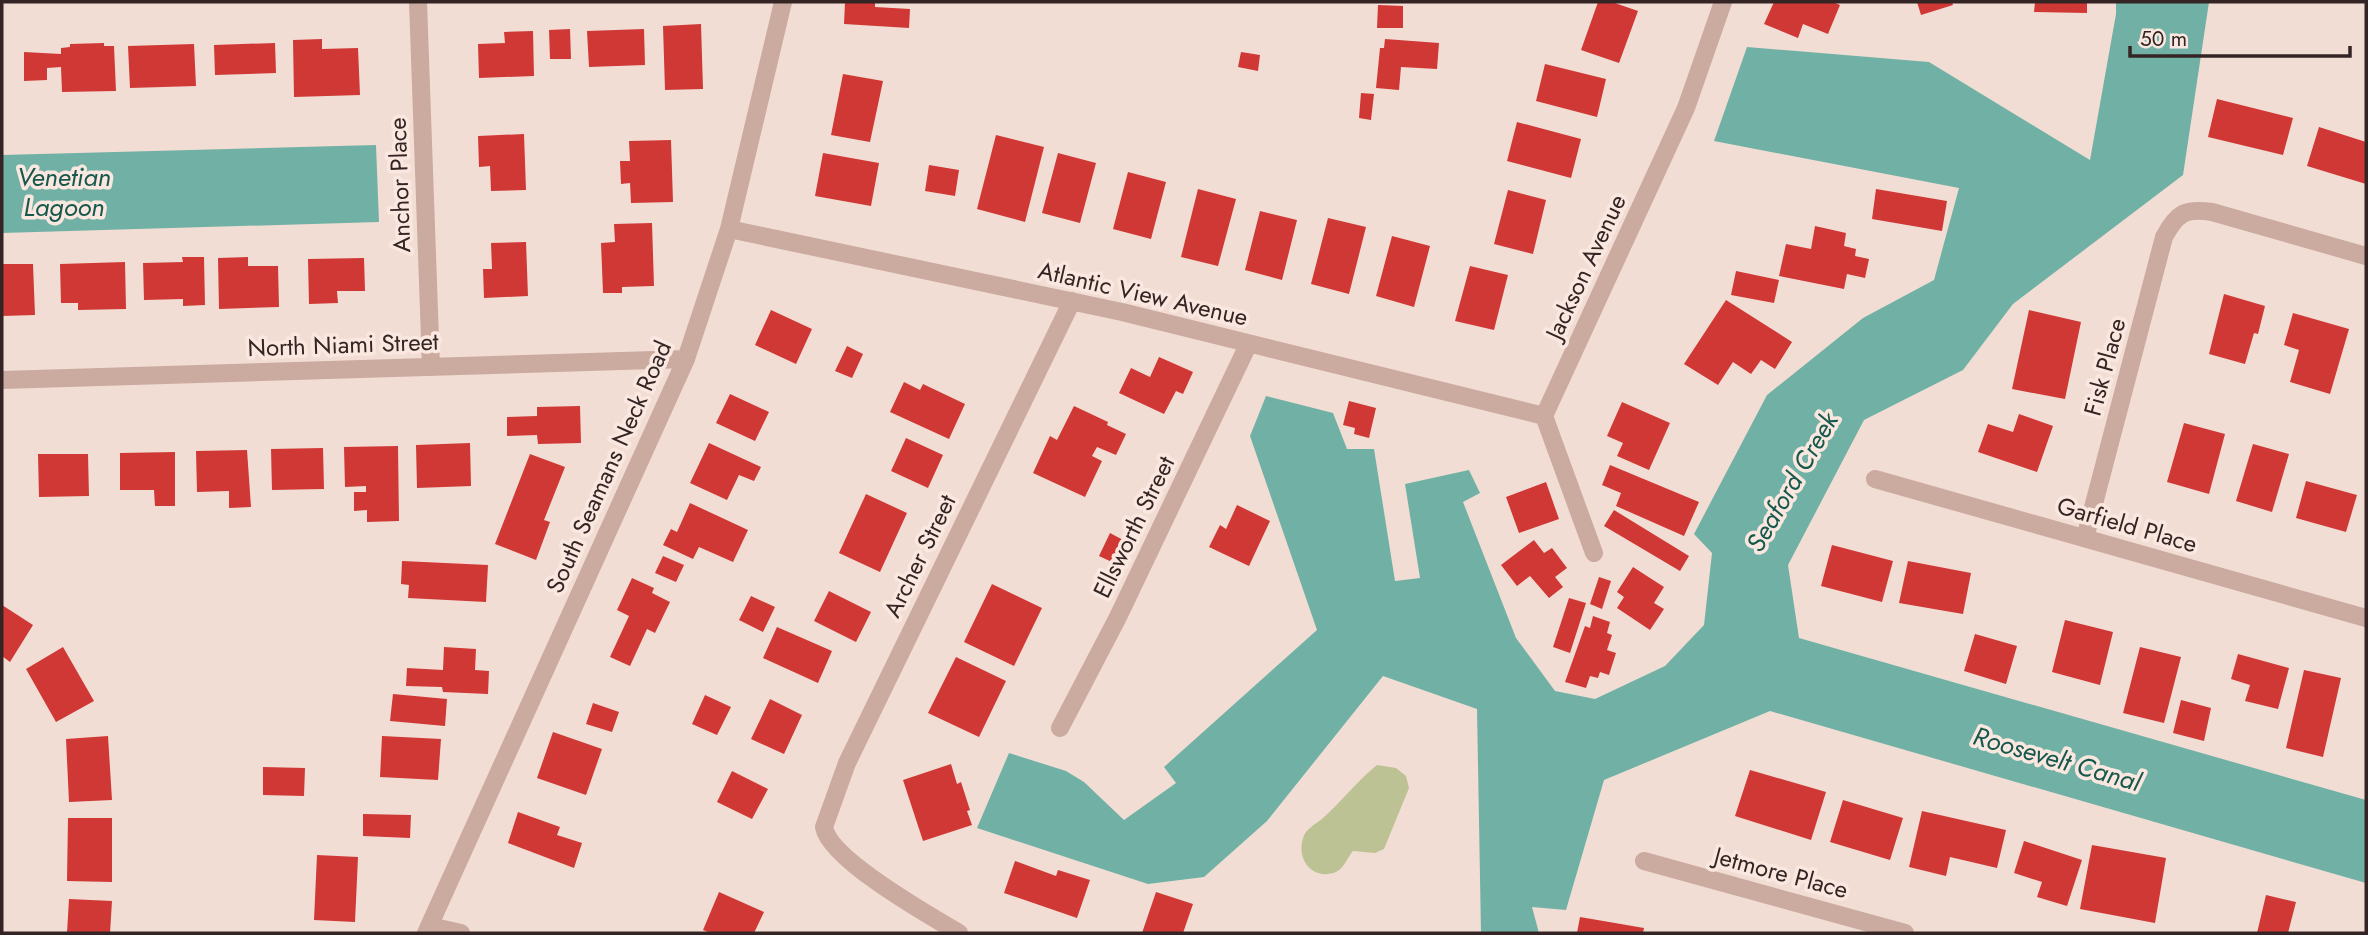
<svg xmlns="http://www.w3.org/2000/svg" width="2368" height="935" font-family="Jost,sans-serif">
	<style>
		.green { fill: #bcc294 }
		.water { fill: #71b1a5 }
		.building { fill: #d03835 }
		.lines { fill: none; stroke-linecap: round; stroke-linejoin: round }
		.minor { stroke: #cbaaa0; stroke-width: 18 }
		.labels { text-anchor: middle; stroke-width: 7; stroke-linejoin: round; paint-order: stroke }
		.street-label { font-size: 24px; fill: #342524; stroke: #fae8e0 }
		.water-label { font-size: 26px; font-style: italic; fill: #17584d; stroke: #fae8e0 }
	</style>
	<rect width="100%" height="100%" fill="#f2ddd4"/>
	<path class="green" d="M1377,765L1396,768L1406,776L1409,788L1384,849L1375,853L1353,851C1347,858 1344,868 1336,872C1313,881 1296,860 1303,838C1306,829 1314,825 1322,819C1341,802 1357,781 1377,765Z"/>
	<path class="water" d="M2116,2H2209L2183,175L2013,304L1963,370L1864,420L1788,565L1799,638L2366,800V883L1770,711L1604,780L1566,910L1532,907L1539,933H1481L1477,709L1383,676L1267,821L1204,877L1148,884L977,828L1009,753L1066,771L1084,782L1124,820L1176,783L1164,767L1317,630L1250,436L1266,396L1333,413L1347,449H1374L1395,581L1420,578L1405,484L1469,470L1480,493L1463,502L1516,638L1555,691L1595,699L1665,666L1704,625L1712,553L1694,534L1767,395L1863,318L1934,280L1959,188L1714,141L1747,47L1929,62L2090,160L2116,14Z
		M376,145L379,222L2,233V155Z"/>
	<path class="building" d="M845,2H875V7L910,9L909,28L844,24Z
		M1598,2H1612L1638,11L1619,63L1581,50Z
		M1774,2H1833L1840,5L1828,34L1803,24L1798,38L1764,24Z
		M1917,2H1952L1953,5L1921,15Z
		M2035,2H2087V13L2034,12Z
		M1378,5L1403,6V28H1377Z
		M701,24L703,89L665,90L663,26Z
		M570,29L571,59H550L549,30Z
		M644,29L645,65L589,67L587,31Z
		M533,31L534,76L479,78L478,44L505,43L504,32Z
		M322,39V49L358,48L360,95L294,97L293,40Z
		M1385,39L1439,43L1437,69L1401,67L1399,90L1376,88L1380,48H1384Z
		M104,43V46H114L116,91L62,92L61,67L47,68V80L24,81V52L61,54V48L70,47V44Z
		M275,43L276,73L215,75L214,45Z
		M194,44L196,86L130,88L128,46Z
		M1241,52L1260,55L1258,71L1238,67Z
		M1545,64L1606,79L1597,117L1536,101Z
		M843,74L883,81L870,142L831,135Z
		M1361,93L1374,94L1371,120L1359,118Z
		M2217,99L2293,118L2283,155L2208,137Z
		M1517,122L1581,139L1571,178L1507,161Z
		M2319,127L2366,142V184L2307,166Z
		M524,134L526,190L491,191L490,166L479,167L478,136Z
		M996,135L1044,147L1025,222L977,209Z
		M671,140L673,202L631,203L630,183L621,184L620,161H630L629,141Z
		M823,153L879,163L871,206L815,196Z
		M1058,153L1096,163L1080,223L1042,213Z
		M929,165L959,170L955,196L925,191Z
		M1128,172L1166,182L1151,239L1113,229Z
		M1198,189L1236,199L1218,266L1181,257Z
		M1876,189L1947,201L1942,231L1872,219Z
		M1508,190L1546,200L1533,254L1494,244Z
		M1260,211L1297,220L1282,280L1245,270Z
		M1328,218L1366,227L1349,294L1311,284Z
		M652,223L654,286L622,287V293H603L601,243L615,242L614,224Z
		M1815,226L1846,233L1844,246L1856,249L1855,256L1869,259L1865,278L1847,274L1844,289L1779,276L1786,244L1811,249Z
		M1392,236L1430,246L1414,307L1376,296Z
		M526,242L528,296L484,298L483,269H492L491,243Z
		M182,257H204L205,305L183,306V299L144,300L143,263L183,262Z
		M248,257V266H278L279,307L219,309L218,258Z
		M364,258L365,291H337L338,303L309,304L308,259Z
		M125,262L126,309L78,310V303H61L60,264Z
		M2,264H33L35,315L2,316Z
		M1470,266L1508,275L1494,330L1455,321Z
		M1736,271L1779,280L1774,303L1731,295Z
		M2224,294L2265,306L2258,334L2254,333L2245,364L2209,354Z
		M1726,300L1792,342L1775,369L1761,360L1751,374L1733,362L1718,385L1684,364Z
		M771,310L812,329L796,364L755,345Z
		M2029,310L2081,322L2065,399L2012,389Z
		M2293,313L2349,329L2330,394L2290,382L2299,350L2284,345Z
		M847,346L863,354L852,378L835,371Z
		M1159,357L1193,372L1183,394L1176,391L1164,414L1119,393L1131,368L1150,377Z
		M904,382L920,390L923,384L965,404L949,439L890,412Z
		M730,394L769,412L755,441L716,423Z
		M1349,401L1376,408L1369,438L1354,434L1355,428L1343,425Z
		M1622,402L1670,423L1649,470L1617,456L1623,443L1607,436Z
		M580,406L581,443L538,444L537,435L507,436V417L537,416V407Z
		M1074,406L1108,422L1107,425L1126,434L1116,455L1097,447L1092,456L1102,461L1085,497L1033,473L1050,436L1057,440Z
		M2019,414L2053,426L2037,472L1978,452L1988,424L2013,432Z
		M2184,423L2225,434L2209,494L2167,482Z
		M906,438L943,455L928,488L891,471Z
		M470,443L471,486L417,488L416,445Z
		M709,443L761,467L754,481L739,475L727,500L690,483Z
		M2253,444L2289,454L2272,512L2236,501Z
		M398,446L399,521L367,522V510L354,511V492H366V486L345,487L344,447Z
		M323,448L324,489L272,490L271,449Z
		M247,450L251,507L229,508V491L197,492L196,451Z
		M175,452V506H155L154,490H120V453Z
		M38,454H88L89,496L39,497Z
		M530,454L565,467L544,520L550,522L536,560L495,544Z
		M1610,465L1699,502L1684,536L1616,506L1621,493L1602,485Z
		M2306,481L2357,495L2346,532L2296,518Z
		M1546,482L1559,519L1519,533L1506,497Z
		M866,494L907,513L880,572L839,553Z
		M690,503L748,530L733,562L699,547L693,559L663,545L671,529L677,532Z
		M1237,505L1270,521L1249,566L1209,547L1220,525L1226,529Z
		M1614,510L1689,556L1680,571L1604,526Z
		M1110,533L1125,541L1114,563L1099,556Z
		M1534,540L1544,553L1552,548L1567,568L1555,577L1563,587L1549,598L1530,576L1517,586L1501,565Z
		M1832,545L1893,561L1882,602L1821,586Z
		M663,556L684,565L676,582L655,573Z
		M402,561L488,565L486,602L408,598L409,585L401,584Z
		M1908,561L1971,573L1963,614L1899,603Z
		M1633,567L1664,587L1654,603L1664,609L1650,630L1617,608L1624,597L1617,592Z
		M1599,577L1611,581L1602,609L1590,604Z
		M632,578L654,588L652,593L670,602L655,633L647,629L630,666L610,657L629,616L617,610Z
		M992,584L1042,608L1014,666L964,642Z
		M829,591L871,612L856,642L814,621Z
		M751,596L775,607L763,632L739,620Z
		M1569,598L1586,603L1570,653L1553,647Z
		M2,605L33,625L10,662L2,656Z
		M1593,616L1610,622L1607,633L1612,635L1607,650L1616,653L1609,675L1600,672L1598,678L1590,676L1586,688L1565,682L1585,626L1590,628Z
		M2065,620L2113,632L2100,685L2052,672Z
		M777,627L832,651L818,683L763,658Z
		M1975,634L2017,646L2006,684L1964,671Z
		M63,647L94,701L56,722L26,669Z
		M444,647L476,649L475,670L489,671L488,694L443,692L442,687L406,686L407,668L443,670Z
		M2140,647L2181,657L2164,723L2123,713Z
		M2238,654L2289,668L2278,709L2245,701L2250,685L2231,679Z
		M956,657L1006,681L979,737L928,713Z
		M2304,670L2341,678L2323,757L2286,748Z
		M393,694L447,699L445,726L390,721Z
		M705,695L731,707L717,735L692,724Z
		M770,699L802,715L784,754L751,739Z
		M2181,700L2211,708L2204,741L2173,733Z
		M593,703L619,712L612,732L586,724Z
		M553,732L602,749L586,795L537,778Z
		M108,736L112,800L69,802L66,739Z
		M382,736L441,739L438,780L380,777Z
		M951,764L957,784L961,782L970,810L967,811L972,825L923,841L903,780Z
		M263,767L305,768L304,796L263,795Z
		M1750,770L1826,792L1811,840L1735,816Z
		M732,771L768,789L752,819L717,802Z
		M1843,800L1903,818L1890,860L1830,842Z
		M1922,811L2006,830L1997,868L1950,857L1946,876L1909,867Z
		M518,812L560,827L557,835L582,843L574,868L508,843Z
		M363,814L411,815L410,838L363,836Z
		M68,818H112V882L67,881Z
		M2024,841L2082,860L2067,906L2037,897L2042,882L2014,873Z
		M2092,845L2166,858L2155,923L2080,909Z
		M317,855L358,857L355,922L314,920Z
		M1015,861L1056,876L1058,870L1090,880L1077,918L1004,893Z
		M719,892L764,912L754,933H711L703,930Z
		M1156,892L1193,904L1183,933H1142Z
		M2266,895L2296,902L2288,933H2257Z
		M69,899L112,901L110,933H67Z
		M1580,917L1644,928L1643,933H1577Z"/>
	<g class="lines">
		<path class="minor" d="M418,2L431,367
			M729,229L1122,312L1544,416
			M2,380L686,359
			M1875,479L2366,618
			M2085,538L2164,237C2177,213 2185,208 2212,212L2366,256
			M1594,553L1544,416L1686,108L1723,2
			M1060,728L1118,617L1248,345
			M1644,861L1905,933
			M430,926L461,933
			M426,933L686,359L729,229L783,2
			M959,933C930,916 829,859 824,827L847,763L1072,301"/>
	</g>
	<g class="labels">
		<g class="street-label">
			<text transform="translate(400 185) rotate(-92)" y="8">Anchor Place</text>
			<text transform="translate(1586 267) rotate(-65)" y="8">Jackson Avenue</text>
			<text transform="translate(1143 294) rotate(13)" y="8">Atlantic View Avenue</text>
			<text transform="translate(343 345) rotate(-2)" y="8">North Niami Street</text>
			<text transform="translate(2105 367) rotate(-75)" y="8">Fisk Place</text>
			<text transform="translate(609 467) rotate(-66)" y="8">South Seamans Neck Road</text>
			<text transform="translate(2127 525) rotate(16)" y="8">Garfield Place</text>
			<text transform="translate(1134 527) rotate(-64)" y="8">Ellsworth Street</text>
			<text transform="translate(920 556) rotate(-64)" y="8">Archer Street</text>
			<text transform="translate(1781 873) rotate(15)" y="8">Jetmore Place</text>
		</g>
		<g class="water-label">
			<text x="64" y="186">Venetian<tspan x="64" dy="30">Lagoon</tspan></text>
			<text transform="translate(1792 482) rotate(-60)" y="9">Seaford Creek</text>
			<text transform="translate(2057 759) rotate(16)" y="9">Roosevelt Canal</text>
		</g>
	</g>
	<rect width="2368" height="935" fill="none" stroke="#342524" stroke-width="7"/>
	<path d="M2130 46v10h220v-10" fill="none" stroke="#342524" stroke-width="3.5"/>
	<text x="2140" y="46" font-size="21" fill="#342524" stroke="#fae8e0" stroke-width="5" paint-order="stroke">50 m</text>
</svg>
